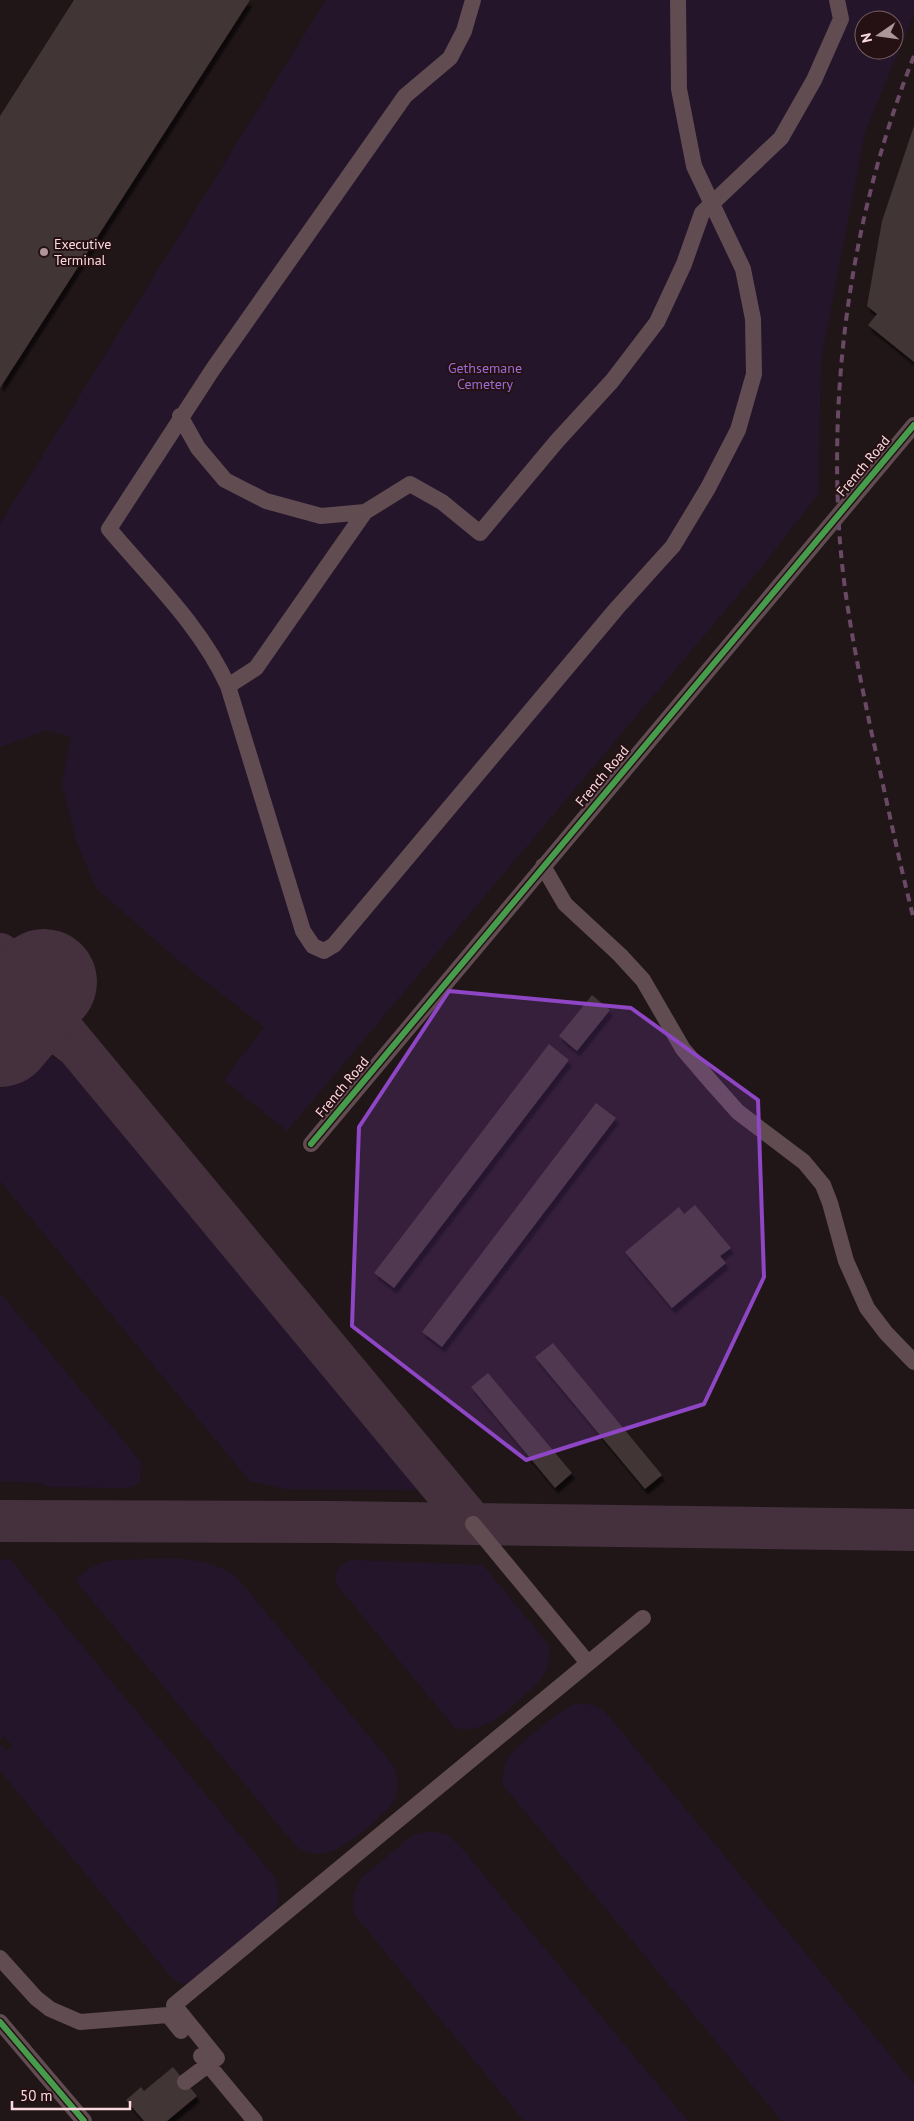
<svg xmlns="http://www.w3.org/2000/svg" width="914" height="2121" font-family="'PT Sans',sans-serif">
	<style>
		.green { fill: #25152b; fill-rule: evenodd }
		.lines { fill: none; stroke-linecap: round; stroke-linejoin: round }
		.taxiway { stroke: #45303e; stroke-width: 42 }
		.runway { stroke: #45303e; stroke-width: 106 }
		.building { fill: #423436; filter: url(#shadow) }
		.minor { stroke: #604c51; stroke-width: 16 }
		.rail { stroke: #6a4965; stroke-width: 4; stroke-dasharray: 8 6; stroke-linecap: butt }
		.cycleway-casing { stroke: #251114; stroke-width: 9 }
		.cycleway { stroke: #469c4c; stroke-width: 6 }
		.marked { fill: #8e46c4; fill-opacity: 0.2; stroke: #8e46c4; stroke-width: 4; stroke-linejoin: round }
		.poi-dot { fill: #ae9599; stroke: #251114; stroke-width: 2 }
		.labels { text-anchor: middle; stroke-width: 4; stroke-linejoin: round; paint-order: stroke }
		.poi-label { font-size: 14px; fill: #fbd9df; stroke: #251114; text-anchor: start }
		.park-label { font-size: 14px; fill: #9b6cd4; stroke: #251114 }
		.street-label { font-size: 14px; fill: #fbd9df; stroke: #251114 }
	</style>
	<defs>
		<filter id="shadow"><feDropShadow dx="3" dy="5.5" stdDeviation="1" flood-color="#0009"/></filter>
	</defs>
	<rect width="100%" height="100%" fill="#201618"/>
	<path class="green" d="M326,0H914V14L865,132L821,360L818,494L765,563L287,1131L224,1080L264,1027L178,960L96,888L77,843L62,784L71,737L47,730L0,747V524ZM864,20H894V50H864Z
		M42,1057L58,1059L72,1069L404,1470L417,1486L414,1490L284,1489L250,1481L0,1181V1090L24,1063Z
		M0,1293L141,1462L140,1480L134,1486L126,1488L48,1487L40,1483L0,1481Z
		M0,1559L10,1560L13,1563L272,1874C278,1885 280,1896 276,1908C270,1921 203,1971 187,1984L179,1983L172,1978L0,1771V1744L6,1751L12,1746L4,1736L0,1739Z
		M114,1560C155,1560 205,1551 238,1579L392,1764C397,1775 400,1786 395,1798C389,1813 341,1851 326,1853C314,1855 305,1852 296,1846L77,1582V1579C87,1569 99,1562 114,1560Z
		M353,1560L483,1565L548,1644C551,1658 548,1670 539,1682C515,1702 489,1735 455,1728L337,1585C332,1572 341,1562 353,1560Z
		M578,1703L593,1705L605,1712L914,2084V2121H782L503,1785C502,1776 504,1766 508,1758C516,1745 564,1707 578,1703Z
		M433,1831L447,1835L458,1844L688,2121H524L354,1914L353,1896L361,1878L413,1835Z"/>
	<g class="lines">
		<path class="taxiway" d="M0,954L473,1524
			M3,1031C32,1017 50,1025 73,1044
			M0,1521L334,1522L914,1530"/>
		<path class="runway" d="M0,1034L44,982"/>
	</g>
	<path class="building" d="M74,0H250L0,388V116Z
		M914,126V362L868,325L877,314L867,306L882,221Z
		M592,995L610,1010L577,1051L559,1036Z
		M549,1044L569,1060L394,1288L374,1273Z
		M596,1103L616,1118L442,1347L422,1332Z
		M695,1205L731,1248L720,1256L726,1263L672,1308L625,1252L679,1207L684,1214Z
		M553,1343L662,1475L645,1489L535,1357Z
		M488,1373L572,1473L555,1488L471,1387Z
		M173,2067L197,2096L167,2121H144L126,2100L141,2087L144,2091Z"/>
	<g class="lines">
		<path class="minor" d="M473,0L464,31L450,58L405,96L213,369L109,529C151,579 201,626 228,686L303,931L313,946L324,951L334,945L617,608L673,546L708,488L738,430L754,374L753,319L743,269L694,166L679,89L678,0
			M180,416L198,448L225,480L266,501L321,516L365,512
			M228,686L256,668L365,512L410,484L442,502L480,533L557,441L612,381L657,322L684,264L702,213L781,138L814,80L841,19L837,0
			M543,866L565,904L620,955L643,980L683,1049L713,1084L738,1112L804,1162L823,1185L830,1203L846,1261L867,1308L886,1333L914,1362
			M311,1144L914,425
			M473,1524L588,1663
			M0,1958L36,1998L50,2009L80,2022L168,2015L181,2031
			M0,2022L84,2121
			M201,2056L255,2121
			M185,2082L217,2058L174,2005L643,1618"/>
		<path class="rail" d="M914,56C853,210 828,377 840,542C845,605 858,668 871,730C885,793 898,857 914,920"/>
		<defs>
			<path id="cycleway" d="M311,1144L914,425
				M0,2022L84,2121"/>
		</defs>
		<use href="#cycleway" class="cycleway-casing"/>
		<use href="#cycleway" class="cycleway"/>
	</g>
	<path class="marked" d="M449,991L631,1008L758,1100L764,1277L704,1404L526,1460L352,1326L359,1127Z"/>
	<circle class="poi-dot" cx="44" cy="252" r="5"/>
	<g class="labels">
		<g class="poi-label">
			<text x="54" y="249">Executive<tspan x="54" dy="16">Terminal</tspan></text>
		</g>
		<g class="park-label">
			<text x="485" y="373">Gethsemane<tspan x="485" dy="16">Cemetery</tspan></text>
		</g>
		<g class="street-label">
			<text transform="translate(863 466) rotate(-50)" y="5">French Road</text>
			<text transform="translate(602 776) rotate(-50)" y="5">French Road</text>
			<text transform="translate(342 1087) rotate(-50)" y="5">French Road</text>
		</g>
	</g>
	<g transform="translate(879 35) rotate(257)"><circle r="24" fill="#251114" stroke="#7b6165"/>
	<path d="M0-4L9 19L0 12L-9 19Z" fill="#ae9599"/>
	<text y="-8" font-size="14" font-weight="bold" text-anchor="middle" fill="#fbd9df">N</text>
	</g>
	<path d="M12 2101v8h118v-8" fill="none" stroke="#fbd9df" stroke-width="2.5"/>
	<text x="20" y="2101" font-size="15" fill="#fbd9df" stroke="#251114" stroke-width="4" paint-order="stroke">50 m</text>
</svg>
